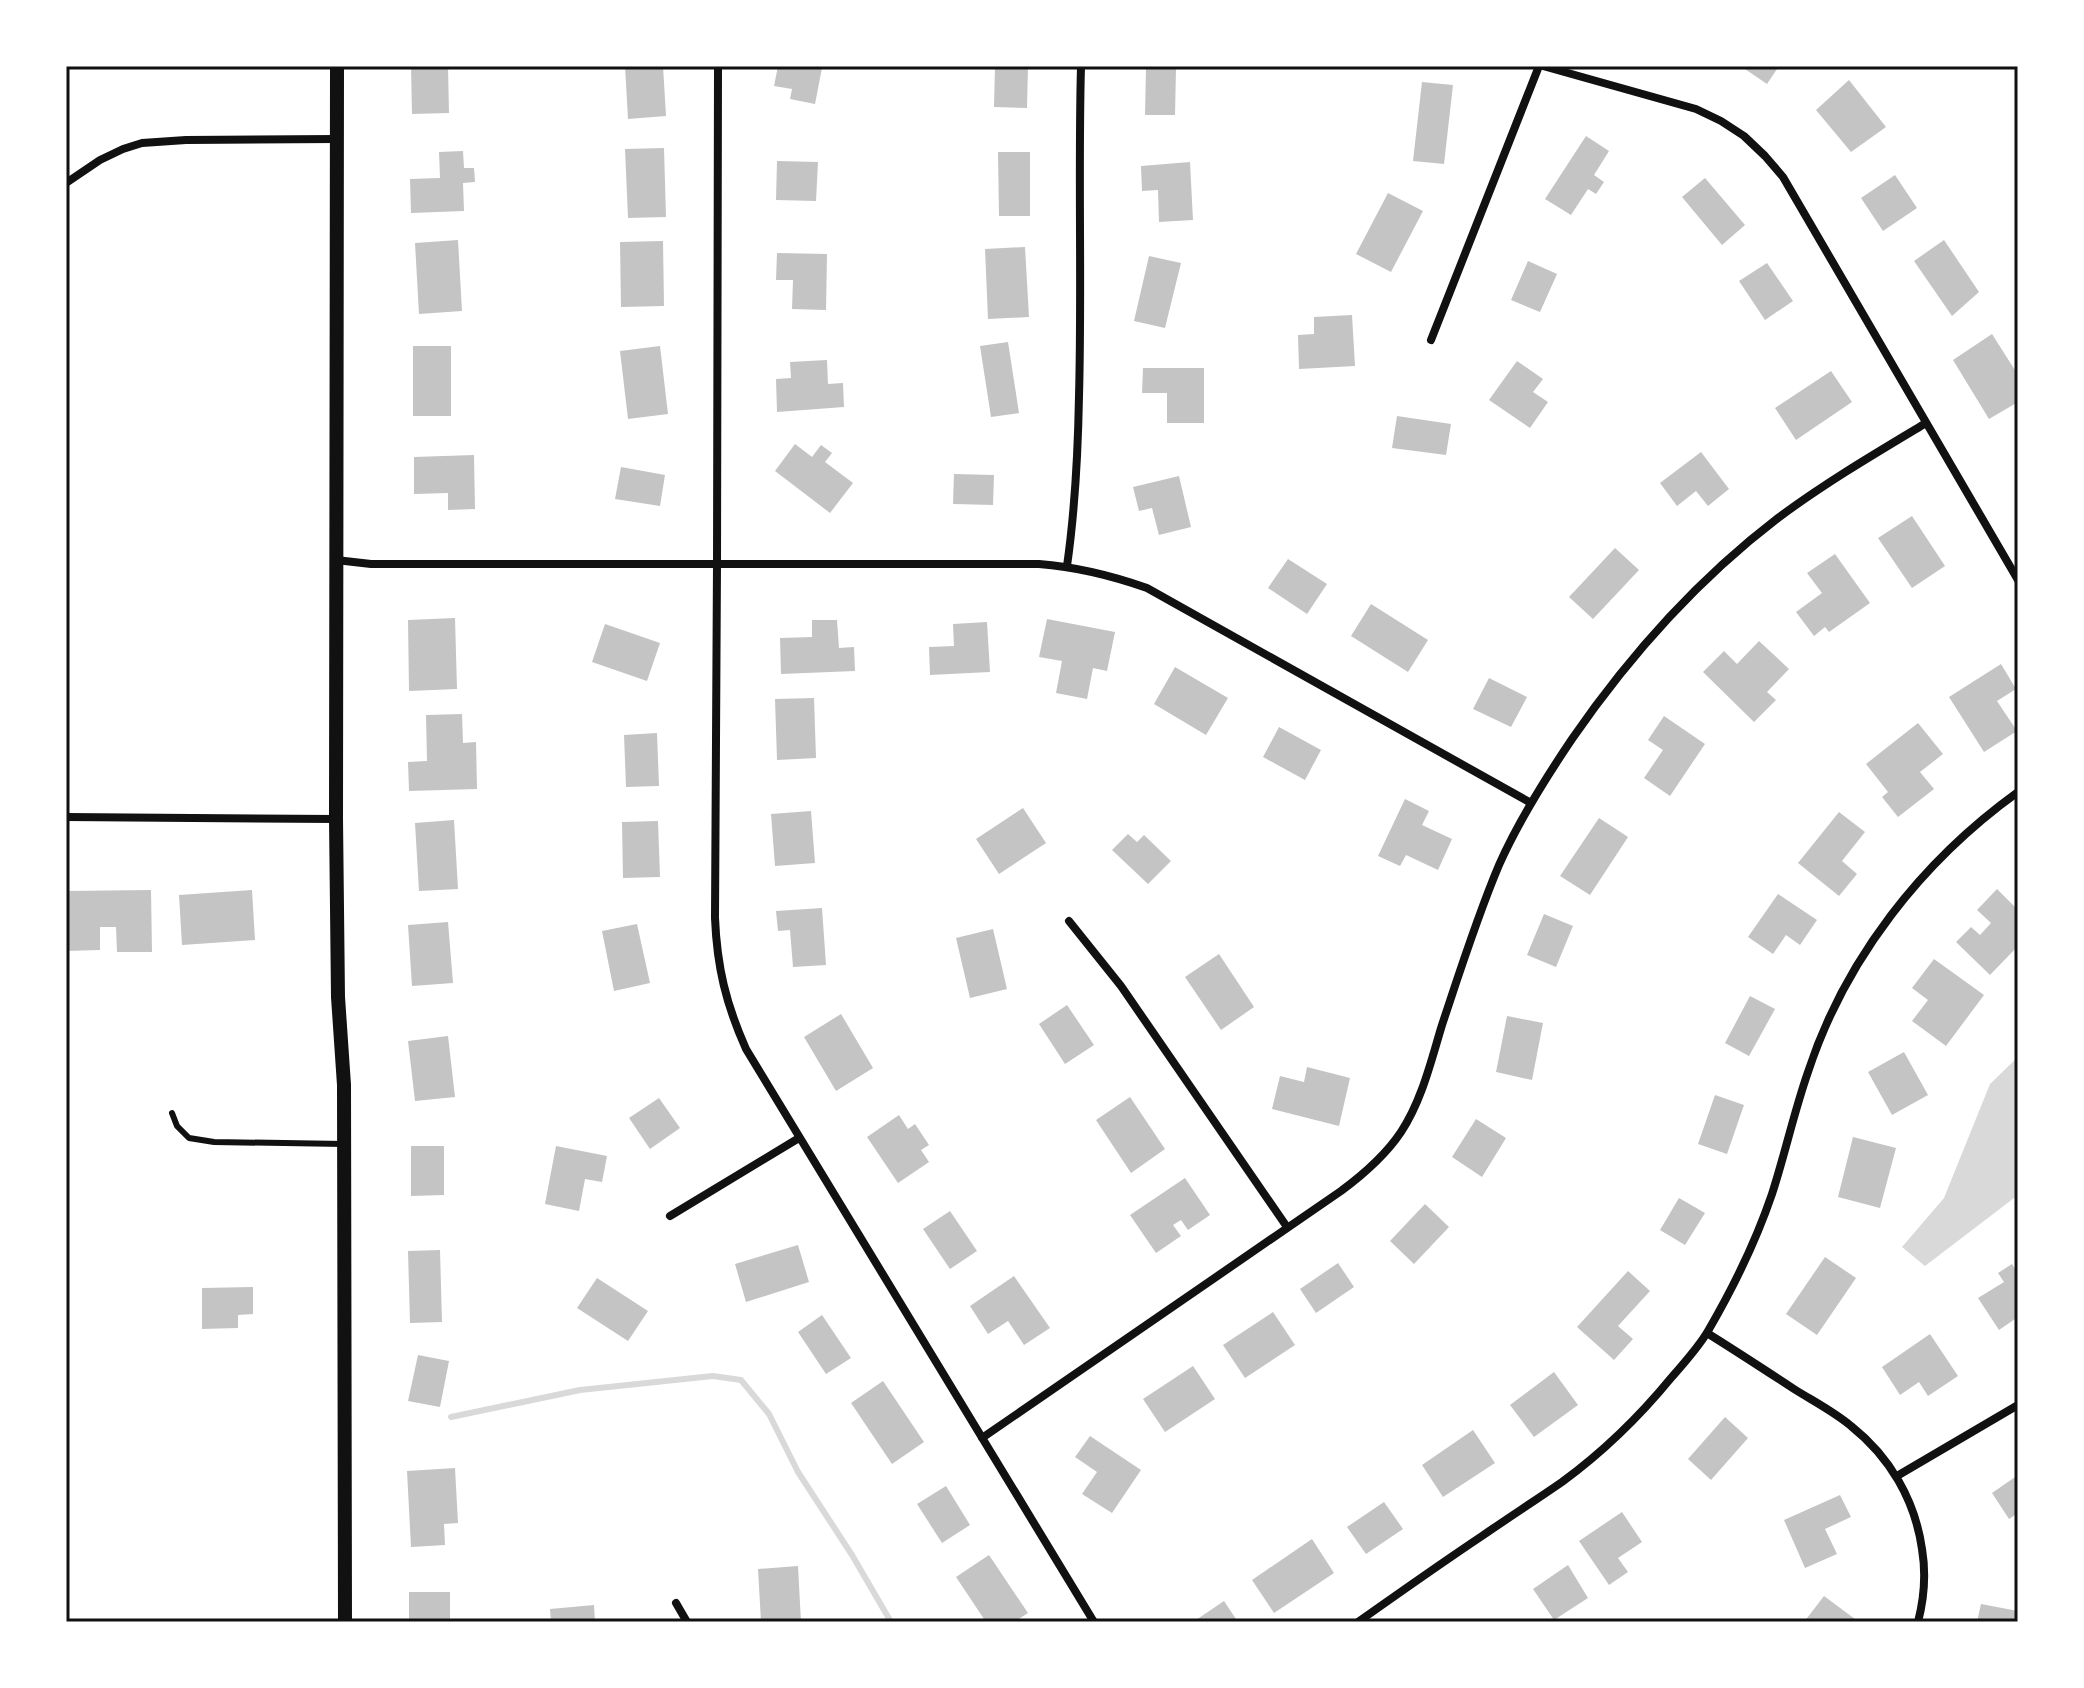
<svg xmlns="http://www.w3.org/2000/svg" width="2084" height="1688" font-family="Jost,sans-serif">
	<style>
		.water { fill: #d9d9d9 }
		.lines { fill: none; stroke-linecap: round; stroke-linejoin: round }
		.stream { stroke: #d9d9d9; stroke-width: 6 }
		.building { fill: #c4c4c4 }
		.service { stroke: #111; stroke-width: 6 }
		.minor { stroke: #111; stroke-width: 8 }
		.tertiary { stroke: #111; stroke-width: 14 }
		.neatline { fill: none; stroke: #111; stroke-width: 3 }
	</style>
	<rect width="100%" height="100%" fill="#fff"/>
	<path class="water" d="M2018,1057V1195L1925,1266L1902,1247L1944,1198L1990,1084Z"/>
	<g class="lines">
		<path class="stream" d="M451,1417L580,1390L713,1376L741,1380L769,1414L798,1472L852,1555L891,1622"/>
	</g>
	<path class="building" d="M411,66H448L449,113L412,114Z
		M625,66H663L666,116L628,119Z
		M778,66H813L822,68L815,104L790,99L792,89L774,86Z
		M995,66H1028L1027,108L994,107Z
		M1747,66H1779L1767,84L1745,69Z
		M1146,67L1176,68L1175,115H1145Z
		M1849,80L1886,127L1851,152L1816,110Z
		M1422,82L1453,85L1444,164L1413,161Z
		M1586,136L1609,151L1594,175L1604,182L1596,194L1588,189L1571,215L1545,199Z
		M664,148L666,217L628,218L625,149Z
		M463,151L464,168H474L475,182L463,183L464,211L411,213L410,179L440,178L439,152Z
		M998,152H1030V216H999Z
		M777,161L818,162L816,201L776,200Z
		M1190,162L1193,220L1159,222L1158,190L1142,191L1141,166Z
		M1895,175L1917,208L1883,231L1861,198Z
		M1705,178L1745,225L1722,245L1682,197Z
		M1388,193L1423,211L1391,272L1356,254Z
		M458,240L462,311L419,314L415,243Z
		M1944,240L1979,292L1952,316L1914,261Z
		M663,241L664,306L621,307L620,242Z
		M1025,247L1029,317L988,319L985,249Z
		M777,253L827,254L826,310L792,309L793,280H776Z
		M1149,256L1181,263L1165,328L1134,321Z
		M1528,261L1557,274L1540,312L1511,300Z
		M1767,263L1793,301L1765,320L1739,281Z
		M1352,315L1355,366L1299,369L1298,335L1314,334V317Z
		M1992,334L2018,375V402L1989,419L1953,360Z
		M1008,342L1019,413L991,417L980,346Z
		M413,346H451V416H413Z
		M660,346L668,414L628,419L620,351Z
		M827,360L828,384L843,383L844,407L777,412L776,379L791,378L790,362Z
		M1517,361L1543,379L1533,392L1548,402L1530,428L1489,400Z
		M1143,368H1204V423H1167V393H1142Z
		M1831,371L1852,402L1796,440L1775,408Z
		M1397,416L1451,424L1446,455L1392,448Z
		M795,444L812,457L821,445L832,453L825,462L853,483L830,513L775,471Z
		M1701,452L1729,489L1708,506L1696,491L1677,506L1660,483Z
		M474,455L475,509L448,510V493L414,494V457Z
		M621,467L665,475L660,506L615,499Z
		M954,474L994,475L993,505L953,504Z
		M1179,476L1191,527L1159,535L1152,508L1139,511L1133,487Z
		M1912,516L1945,566L1912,588L1878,538Z
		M1615,548L1639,570L1593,619L1569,597Z
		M1835,554L1870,603L1829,632L1825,627L1814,636L1796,612L1822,593L1807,573Z
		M1288,559L1327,584L1307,614L1268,588Z
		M1371,604L1428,640L1408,672L1351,636Z
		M455,618L457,689L409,691L408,620Z
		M1047,619L1115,632L1107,671L1093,668L1087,699L1056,693L1062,661L1039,657Z
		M812,620H837L839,648L854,647L855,671L781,674L780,638L812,637Z
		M987,622L990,672L930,675L929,647L954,646L953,624Z
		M605,624L660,643L647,681L592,662Z
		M1759,641L1789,669L1767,692L1776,700L1754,722L1703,672L1724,651L1737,664Z
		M2001,664L2016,689L1997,701L2017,731L1984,752L1949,697Z
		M1175,667L1228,698L1206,735L1154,704Z
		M1489,678L1527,697L1511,727L1473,709Z
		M814,698L816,758L777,760L775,699Z
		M462,714L463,743L476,742L477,789L409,791L408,762L427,761L426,715Z
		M1664,716L1705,744L1670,796L1644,778L1663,750L1648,740Z
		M1918,723L1943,754L1920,772L1934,789L1898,817L1882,797L1888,792L1866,764Z
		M1279,727L1321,750L1305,780L1263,757Z
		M657,733L659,786L626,787L624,735Z
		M1405,799L1429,811L1422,825L1452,839L1438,870L1406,855L1400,866L1378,856Z
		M1023,808L1046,843L999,874L976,839Z
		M811,811L815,863L775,866L771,814Z
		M1839,812L1865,832L1842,861L1857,874L1839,896L1798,863Z
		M1599,818L1628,837L1590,895L1560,876Z
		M454,820L458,889L419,891L415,823Z
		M658,821L660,877L623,878L622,822Z
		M1128,834L1137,842L1144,835L1171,861L1148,884L1112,850Z
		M1997,889L2018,910V946L1990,975L1956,942L1971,927L1980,935L1991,923L1977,910Z
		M151,890L152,952H117L116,927H100V950L66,951V891Z
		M252,890L255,940L182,945L179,895Z
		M1778,894L1817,920L1800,945L1786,935L1773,954L1748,937Z
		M822,908L826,965L793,967L790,930L778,931L776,911Z
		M1544,914L1573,926L1556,967L1527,955Z
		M448,922L453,983L412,986L408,925Z
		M637,924L650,983L614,991L602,931Z
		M993,929L1007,989L970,998L956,938Z
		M1219,954L1254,1007L1221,1030L1185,977Z
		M1934,959L1984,995L1946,1046L1912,1021L1928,1000L1912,988Z
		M1750,996L1775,1009L1749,1056L1725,1043Z
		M1067,1005L1094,1045L1065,1064L1039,1024Z
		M841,1014L873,1068L836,1091L804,1037Z
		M1507,1016L1543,1023L1532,1080L1496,1072Z
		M448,1036L455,1097L415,1101L408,1041Z
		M1904,1052L1928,1095L1892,1115L1868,1072Z
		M1307,1067L1350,1078L1339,1126L1272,1109L1280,1076L1304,1082Z
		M1715,1095L1744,1105L1727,1154L1698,1144Z
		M1130,1097L1165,1149L1131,1173L1096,1120Z
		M659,1098L680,1128L650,1149L629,1118Z
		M899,1115L908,1129L915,1124L929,1145L921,1150L929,1162L898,1183L867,1137Z
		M1476,1119L1506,1138L1482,1177L1452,1157Z
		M1853,1137L1896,1148L1880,1208L1838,1197Z
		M411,1146H444V1195L411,1196Z
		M556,1146L607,1156L602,1182L585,1179L579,1211L545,1204Z
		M1185,1178L1210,1215L1188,1230L1181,1220L1173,1225L1181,1236L1156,1253L1130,1215Z
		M1679,1198L1705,1213L1685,1245L1660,1230Z
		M1425,1204L1449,1227L1414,1264L1390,1241Z
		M950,1211L977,1251L950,1269L923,1229Z
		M798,1245L809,1282L746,1302L735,1264Z
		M440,1250L442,1322L410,1323L408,1251Z
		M1825,1257L1856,1278L1817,1335L1786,1314Z
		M1338,1263L1354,1287L1316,1313L1300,1289Z
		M2012,1264L2018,1274V1317L1999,1330L1978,1298L2004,1282L1998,1273Z
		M1628,1271L1650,1291L1618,1326L1633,1339L1614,1360L1577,1327Z
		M1014,1276L1050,1328L1024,1345L1008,1321L988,1334L970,1306Z
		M597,1278L648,1311L628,1341L577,1308Z
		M253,1287V1314L238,1315V1328L202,1329V1288Z
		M1273,1312L1295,1345L1245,1378L1223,1345Z
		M822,1315L851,1358L826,1374L798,1332Z
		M1930,1334L1958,1376L1928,1396L1919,1382L1900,1395L1882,1367Z
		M418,1355L449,1361L440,1407L408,1401Z
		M1193,1366L1215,1399L1165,1432L1143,1399Z
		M1554,1372L1578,1405L1534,1437L1510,1405Z
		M883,1381L924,1442L892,1464L851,1403Z
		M1725,1417L1748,1438L1711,1480L1688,1459Z
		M1473,1430L1495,1463L1443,1497L1422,1465Z
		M1090,1436L1141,1470L1112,1513L1082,1494L1097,1472L1075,1457Z
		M455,1468L458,1523L444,1524L445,1545L411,1547L407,1471Z
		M2018,1475V1513L2009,1519L1992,1493Z
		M946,1486L970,1525L942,1543L917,1504Z
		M1840,1495L1851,1517L1825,1529L1837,1554L1805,1568L1784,1520Z
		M1384,1502L1403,1529L1366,1554L1347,1527Z
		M1622,1512L1642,1542L1618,1558L1628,1572L1609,1585L1579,1541Z
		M1312,1539L1334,1573L1274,1613L1252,1580Z
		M989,1555L1028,1613L1014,1622H986L956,1577Z
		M1568,1565L1588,1598L1554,1620L1533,1589Z
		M798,1566L801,1622H761L758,1569Z
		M409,1592H450V1622H409Z
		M1824,1596L1859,1622H1804Z
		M1224,1601L1238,1622H1193Z
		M1981,1604L2018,1611V1622H1977Z
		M594,1605L595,1622H551L550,1609Z"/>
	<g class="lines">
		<path class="service" d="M172,1113L177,1126L189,1138L214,1142L344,1144"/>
		<path class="minor" d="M718,66L717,564L715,918C717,967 726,1004 746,1049L1094,1622
			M1543,66L1696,109L1721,121L1744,136L1765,156L1783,177L2018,580
			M66,183L100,160L123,149L142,143L186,140L337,139
			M1431,340L1539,66
			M336,560L371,564H1039C1078,567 1110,575 1147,588L1531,803
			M1067,566C1075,510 1078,452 1079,396C1082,286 1078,176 1081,66
			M66,817L336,819
			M1069,921L1121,986L1287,1227
			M670,1216L799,1138
			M1707,1333C1736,1351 1765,1370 1794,1389C1813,1401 1833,1411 1851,1426C1890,1457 1915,1500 1922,1549C1926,1573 1924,1599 1918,1622
			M982,1438L1341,1191C1364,1174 1385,1156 1401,1132C1422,1100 1431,1061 1442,1025C1460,971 1477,917 1499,865C1519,820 1545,779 1572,739C1630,655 1697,580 1778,518C1825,483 1876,453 1926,423
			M1897,1476L2018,1405
			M676,1603L687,1622
			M1358,1622C1399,1593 1440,1564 1482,1536C1508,1518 1536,1500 1562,1482C1603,1452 1639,1417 1671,1378C1684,1363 1698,1348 1708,1331C1733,1288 1756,1241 1772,1194C1785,1154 1794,1112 1808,1072C1845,959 1922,861 2018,792"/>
		<path class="tertiary" d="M337,66L336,819L338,997L344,1085L345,1622"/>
	</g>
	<rect width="2084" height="1688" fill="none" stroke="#ffffff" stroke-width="136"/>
	<rect x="68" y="68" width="1948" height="1552" class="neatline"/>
</svg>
